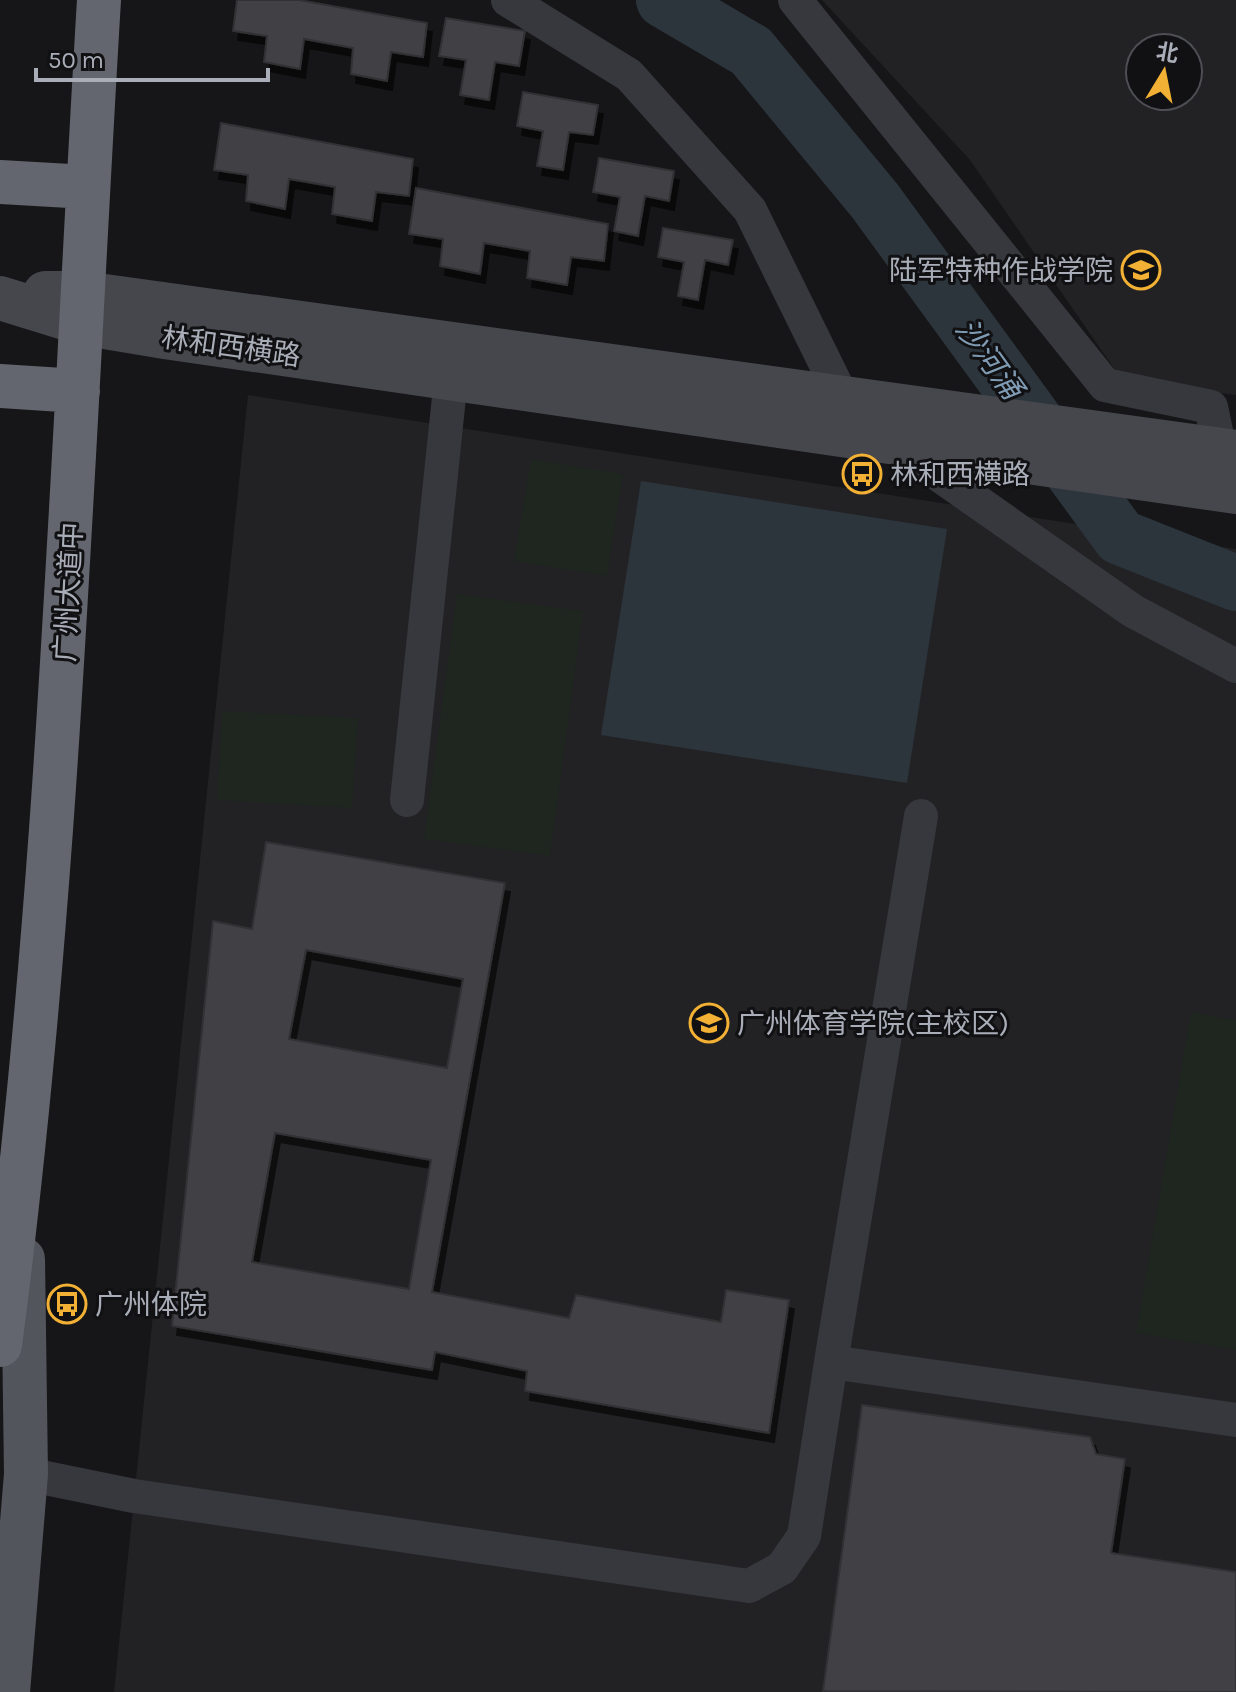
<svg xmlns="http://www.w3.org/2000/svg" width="1236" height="1692" font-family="Karla,'Noto Sans SC',sans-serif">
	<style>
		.built { fill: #222225; fill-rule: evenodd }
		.park { fill: #1e261f }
		.water { fill: #2c353c }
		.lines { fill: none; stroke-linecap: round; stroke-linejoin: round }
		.river { stroke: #2c353c; stroke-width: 56 }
		.building { fill: #404145; stroke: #303034; stroke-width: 2; fill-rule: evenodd; filter: url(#shadow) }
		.street { stroke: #37383d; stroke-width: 34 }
		.secondary { stroke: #45474d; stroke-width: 44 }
		.primary { stroke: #53555c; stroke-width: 44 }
		.highway { stroke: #63666e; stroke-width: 44 }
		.labels { text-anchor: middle; stroke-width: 6; stroke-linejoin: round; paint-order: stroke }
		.poi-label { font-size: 28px; fill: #a8adb8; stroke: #111113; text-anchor: start }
		.street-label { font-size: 28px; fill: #a8adb8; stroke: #111113 }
		.water-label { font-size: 30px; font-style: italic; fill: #7f9bb3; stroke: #111113 }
	</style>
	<defs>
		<filter id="shadow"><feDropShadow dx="5" dy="9" stdDeviation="0" flood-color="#0009"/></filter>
	</defs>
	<rect width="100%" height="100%" fill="#161618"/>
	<path class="built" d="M822,0H1236V395L1122,380L970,160ZM1140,48H1188V96H1140Z
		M248,395L1236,549V1692H114Z"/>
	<path class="park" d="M531,459L623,474L607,576L514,561Z
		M457,594L583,611L550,856L424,839Z
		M222,711L358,718L352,808L217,800Z
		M1191,1012L1236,1020V1350L1136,1333Z"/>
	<path class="water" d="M641,481L947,529L907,783L601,735Z"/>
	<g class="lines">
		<path class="river" d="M664,0L751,51L875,201L1120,537L1236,583"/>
	</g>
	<path class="building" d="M237,0H299L427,23L423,57L391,52L387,81L351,74L353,48L304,39L300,69L264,62L267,36L233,31Z
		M446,18L525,31L519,66L495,62L489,100L460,95L466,60L439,56Z
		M523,92L598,105L593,135L569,132L563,170L537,166L543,131L517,126Z
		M221,123L413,159L409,196L376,192L372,221L332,214L335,187L289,179L285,209L246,201L248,175L214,170Z
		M599,158L674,171L669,201L645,196L638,236L614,231L620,197L593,192Z
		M416,188L608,224L604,261L571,257L567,285L527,278L530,251L484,243L480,274L440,266L443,239L409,234Z
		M663,228L733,240L728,265L705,260L698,300L678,296L684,262L658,257Z
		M266,842L505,883L432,1292L569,1318L576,1295L721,1322L726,1290L789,1300L769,1433L525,1391L527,1371L435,1352L432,1370L172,1326L213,921L252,929ZM306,950L463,979L447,1068L289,1039ZM275,1133L431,1160L409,1289L252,1262Z
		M862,1405L1090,1437L1096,1454L1125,1459L1111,1553L1236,1572V1692L823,1691Z"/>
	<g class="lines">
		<path class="street" d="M508,0L629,75L750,210L843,399
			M795,0L1105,385L1211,407L1220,450
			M895,444L1133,611L1236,666
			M407,800L451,378
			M831,1362L921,816
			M26,1474L134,1496L749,1586L782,1568L804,1536L831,1362L1236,1420"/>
		<path class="secondary" d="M45,293H83L1236,452
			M0,298L81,323L165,337L1236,492"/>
		<path class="primary" d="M8,1692L26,1474L23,1259"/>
		<path class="highway" d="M0,182L87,187
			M0,386L78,391
			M0,1345C59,898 72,449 99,0"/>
	</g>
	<defs>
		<symbol id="university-ring" viewBox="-11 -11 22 22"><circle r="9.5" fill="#111113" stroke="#f2b134" stroke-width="1.5"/><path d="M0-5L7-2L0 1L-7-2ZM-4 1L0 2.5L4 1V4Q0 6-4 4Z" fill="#f2b134"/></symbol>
		<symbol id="bus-ring" viewBox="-11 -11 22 22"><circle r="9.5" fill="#111113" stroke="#f2b134" stroke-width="1.5"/><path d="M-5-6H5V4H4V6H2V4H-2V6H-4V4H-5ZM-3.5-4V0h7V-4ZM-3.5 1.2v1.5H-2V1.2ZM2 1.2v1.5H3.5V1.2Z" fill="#f2b134"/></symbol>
	</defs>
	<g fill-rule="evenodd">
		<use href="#university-ring" x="1119" y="248" width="44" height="44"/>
		<use href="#bus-ring" x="840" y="452" width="44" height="44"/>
		<use href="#university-ring" x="687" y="1001" width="44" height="44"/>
		<use href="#bus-ring" x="45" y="1282" width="44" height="44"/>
	</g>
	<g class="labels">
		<g class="poi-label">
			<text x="1113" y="280" text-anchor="end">陆军特种作战学院</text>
			<text x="890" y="484">林和西横路</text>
			<text x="737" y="1033">广州体育学院(主校区)</text>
			<text x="95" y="1314">广州体院</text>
		</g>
		<g class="street-label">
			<text transform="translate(231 346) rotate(8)" y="10">林和西横路</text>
			<text transform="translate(68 592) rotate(-87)" y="10">广州大道中</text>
		</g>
		<g class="water-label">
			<text transform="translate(989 359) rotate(54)" y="10">沙河涌</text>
		</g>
	</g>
	<g transform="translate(1164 72) rotate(10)"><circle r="38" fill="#111113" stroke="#4d4f55" stroke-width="2"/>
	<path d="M0-6L14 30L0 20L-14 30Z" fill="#f2b134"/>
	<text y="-12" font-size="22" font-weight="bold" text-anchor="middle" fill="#a8adb8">北</text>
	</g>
	<path d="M36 68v12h232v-12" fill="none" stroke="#a8adb8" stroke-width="4"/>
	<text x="48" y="68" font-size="24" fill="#a8adb8" stroke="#111113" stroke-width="6" paint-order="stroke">50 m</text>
</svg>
